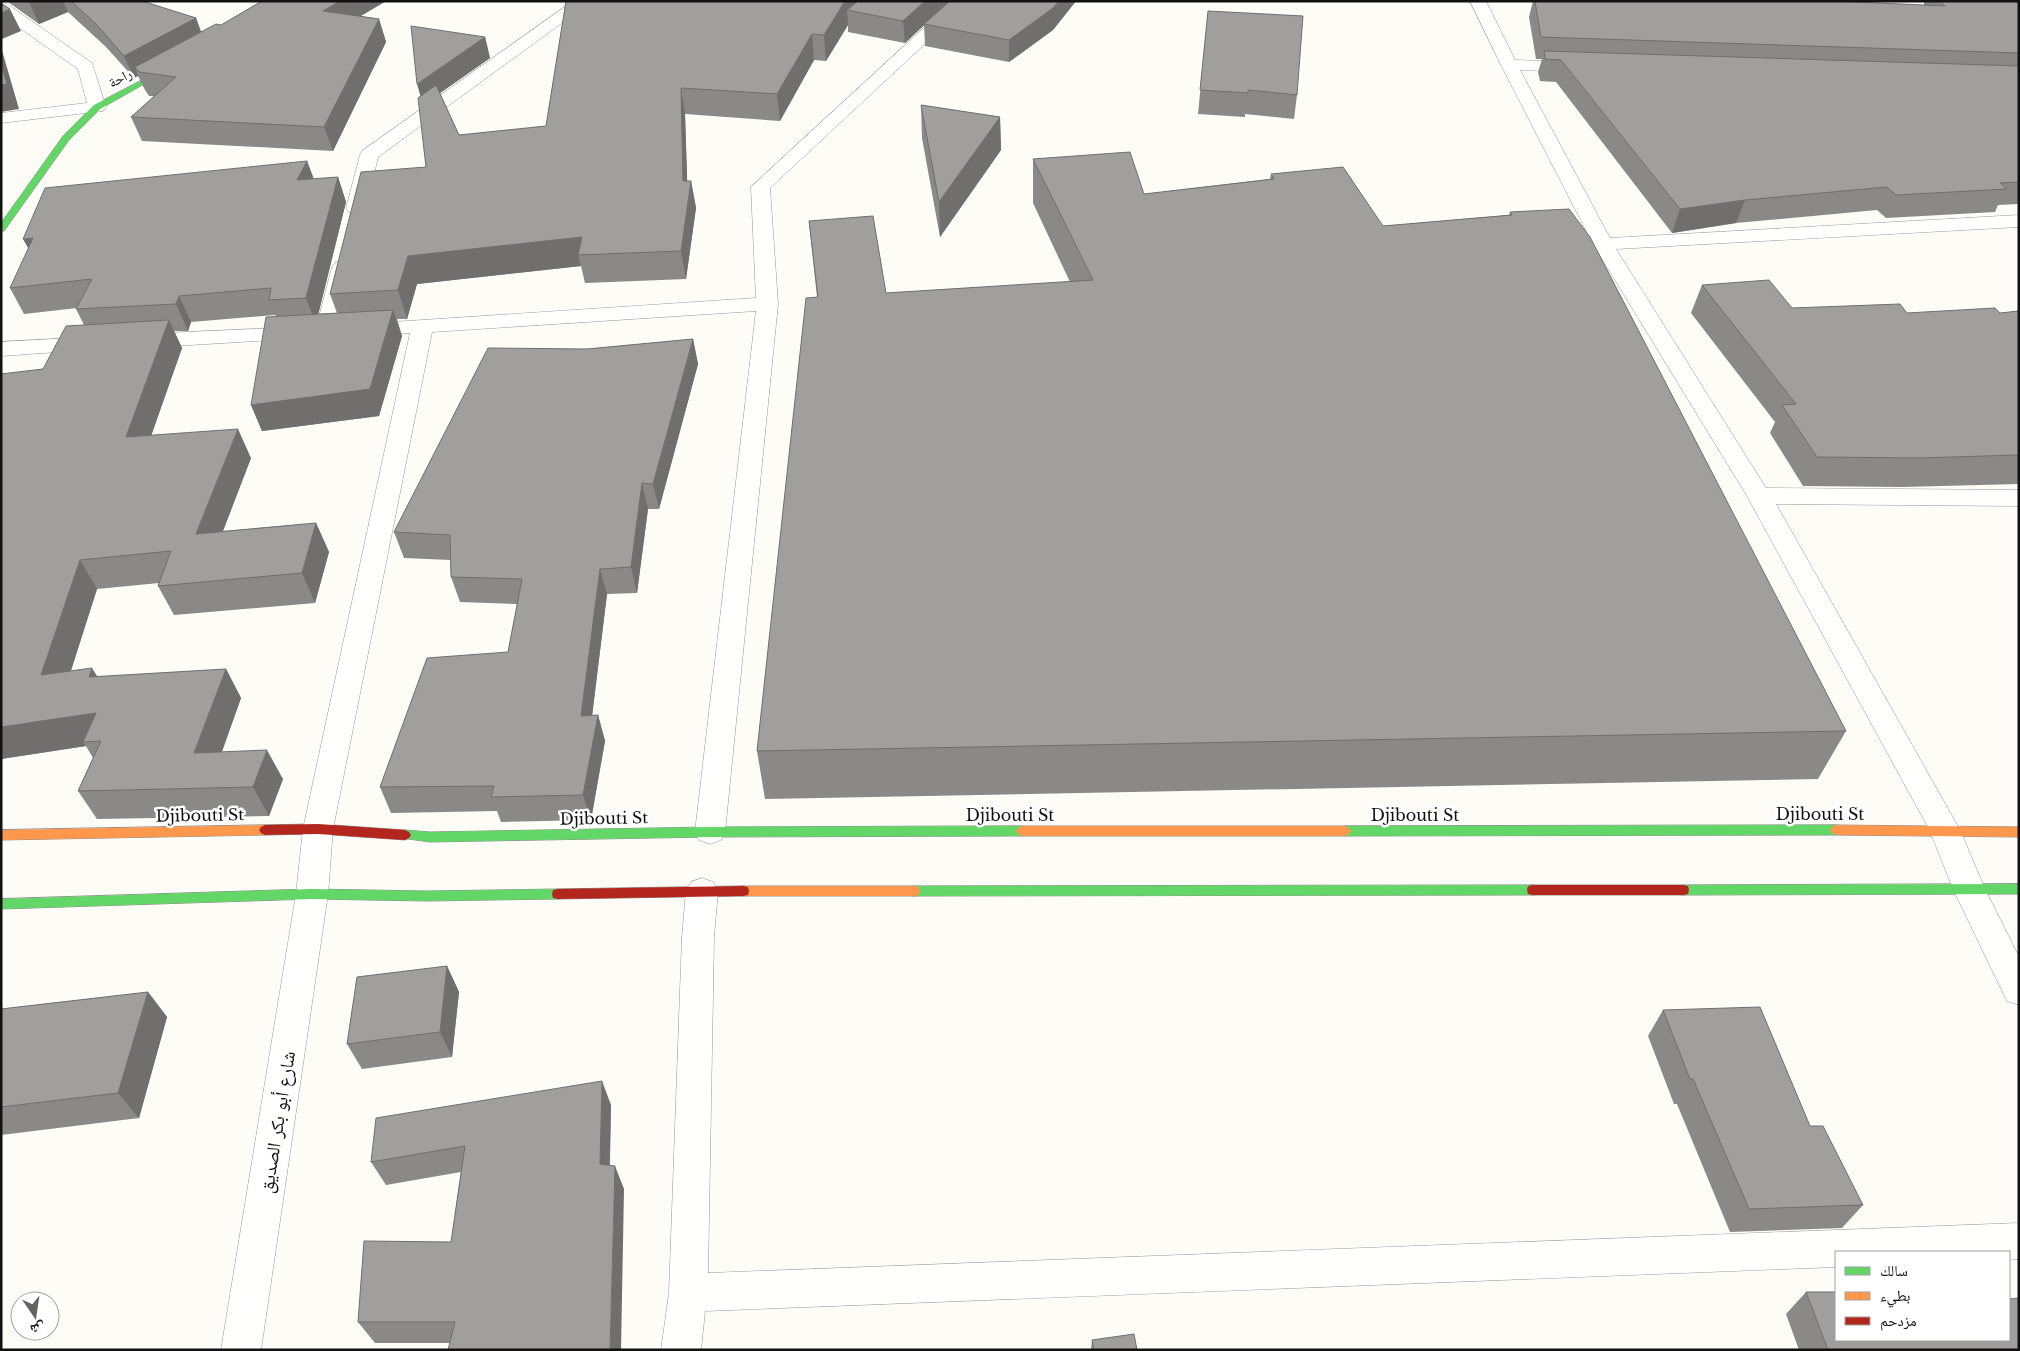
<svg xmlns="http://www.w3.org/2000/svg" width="2020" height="1351" font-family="'Libre Baskerville','Noto Naskh Arabic',serif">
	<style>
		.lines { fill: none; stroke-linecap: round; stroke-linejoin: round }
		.street-casing { stroke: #979795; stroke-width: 1 }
		.fast-casing { stroke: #8e8d8b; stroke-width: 1 }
		.slow-casing { stroke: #8e8d8b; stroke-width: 1 }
		.jam-casing { stroke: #8e8d8b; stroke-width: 1 }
		.street { fill: #fffffe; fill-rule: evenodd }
		.fast { fill: #63d668; fill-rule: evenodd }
		.slow { fill: #ff974d; fill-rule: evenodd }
		.jam { fill: #b3261e; fill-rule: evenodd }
		.wall { fill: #8a8986 }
		.shaded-wall { fill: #716f6d }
		.building { fill: #a19f9c; stroke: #716f6d }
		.labels { text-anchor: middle; stroke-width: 5; stroke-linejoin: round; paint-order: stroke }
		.far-street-label { font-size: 14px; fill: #111; stroke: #fff }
		.street-label { font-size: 16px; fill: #111; stroke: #fff }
		.near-street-label { font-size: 19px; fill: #111; stroke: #fff }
	</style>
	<rect width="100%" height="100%" fill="#fdfcf7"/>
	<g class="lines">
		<defs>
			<path id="street" d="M573,1H592L378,157L366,208L363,212L356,214L349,212L346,208L360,155L362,151Z
				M953,1H971L770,188L778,304L725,832L721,840L710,844L699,840L695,832L756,311L432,332L333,829L328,894L261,1350H221L296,894L303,829L410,333L362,336L354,335L351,330L354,325L362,324L756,298L751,187Z
				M1470,1H1486L1515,60L1577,62L1583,63L1585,67L1583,71L1577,72L1520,70L1610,238L2019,215V227L1616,249L1766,488L2019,490V506L1776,504L1960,830L1985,889L2019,957V1005L2007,1001L1953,889L1930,831L1747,496L1593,244L1501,65Z
				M1,2L7,4L92,63L106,107L103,111L1,123V113L87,103L78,69L1,15Z
				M342,261L349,263L352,267L337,332L334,337L326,338L318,337L315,332L332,267L335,263Z
				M299,327L307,328L310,333L307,338L140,348L132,346L129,341L132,336L140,334Z
				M92,337L100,339L103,344L100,349L1,356V342Z
				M702,878L713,882L718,891L714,937L708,1273L2019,1223V1259L2009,1260V1252H1836V1267L705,1311L701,1350H661L669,1293L682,937L686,891L691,882Z"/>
			<path id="fast" d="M171,65L176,66L100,109L69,140L4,231H1V223L63,136L94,105Z
				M1836,825L1840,827L1842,830L1840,833L1836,835L1345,836L1341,834L1339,831L1341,828L1345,826Z
				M1022,826L1026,828L1028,831L1026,834L1022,836L710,837L430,842L401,838L399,835L401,832L405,830L430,832L710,827Z
				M2019,884V894L1683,895L1678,894L1677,890L1678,886L1683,885Z
				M1533,885L1538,886L1539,890L1538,894L1533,895L914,896L909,895L908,891L909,887L914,886Z
				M312,889L426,891L558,889L563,890L564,894L563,898L558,899L426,901L312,899L1,909V899Z"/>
			<path id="slow" d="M265,825L269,827L271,830L269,833L265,835L1,840V830Z
				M1836,825L2019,827V837L1836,835L1832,833L1830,830L1832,827Z
				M1022,826H1345L1349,828L1351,831L1349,834L1345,836H1022L1018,834L1016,831L1018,828Z
				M743,886H914L919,887L920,891L919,895L914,896H743L738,895L737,891L738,887Z"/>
			<path id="jam" d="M318,824L405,830L409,832L411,835L409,838L405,840L318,834L265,835L261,833L259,830L261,827L265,825Z
				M1533,885H1683L1688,886L1689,890L1688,894L1683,895H1533L1528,894L1527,890L1528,886Z
				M743,886L748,887L749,891L748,895L743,896L558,899L553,898L552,894L553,890L558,889Z"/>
		</defs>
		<use href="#street" class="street-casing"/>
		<use href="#fast" class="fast-casing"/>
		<use href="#slow" class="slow-casing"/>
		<use href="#jam" class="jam-casing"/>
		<use href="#street" class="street"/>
		<use href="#fast" class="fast"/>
		<use href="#slow" class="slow"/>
		<use href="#jam" class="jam"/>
	</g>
	<path class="wall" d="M5,1H144L143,2L196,18L201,32L221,25L262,1H386L360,16L379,19L386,42L333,151L142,141L131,117L154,96H149L145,90L138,76L134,78L106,47L68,12L39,24L8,2Z
		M566,1H1076L1053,30L1009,62L925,46L924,25L905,43L848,32V25L826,61L814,60L780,121L685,114L687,181H691L696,208L686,279L585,283L581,266L417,284L407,319H397L402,336L379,416L262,431L251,405L276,316L275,315L191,322L188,331H174L182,348L151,435L251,458L223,531L316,523L329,552L315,603L174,615L158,586L159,583L97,589L71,671L97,677L226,669L241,698L222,752L283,779L269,816L97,819L78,791L93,758L86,746L1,759V374L43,369L84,325L76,309L77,308L24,314L10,288L307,161L314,179L338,177L346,202L318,314L337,313L330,294L426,167L421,96L485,37L490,58L440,93L459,135L546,126Z
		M1533,1H1835L1924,6V1H2019V204L1998,205L1995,212L1886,218L1877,210L1736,223L1672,233L1556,82L1540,81L1538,72L1542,59H1536L1529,17Z
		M1208,11L1297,95L1294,119L1245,114V117L1198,114Z
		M921,105L1000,117L1001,150L940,237L922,138Z
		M1033,159L1144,194L1270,179L1271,174L1383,226L1509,215L1510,212L1846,731L1818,779L765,799L757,751L817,297L809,221L886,293L1070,282L1033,203Z
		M1702,285L1792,308L1907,313H2000L2019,311V484L1902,487L1803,486L1770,433L1775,422L1691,313Z
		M693,339L698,364L659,509H648L637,593L607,594L592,716L598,715L605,741L591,820L501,822L497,811L391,813L380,787L508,652L517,604L460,602L451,577V560L404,558L394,532L587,349Z
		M447,966L459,992L452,1057L362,1069L347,1044Z
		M148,992L167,1017L139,1118L1,1135V1009Z
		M1663,1010L1810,1126L1863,1205L1842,1228L1730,1232L1677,1104H1674L1648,1036Z
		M611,1105L610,1165L624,1189L450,1343H375L358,1322L451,1242L461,1172L386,1185L371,1162Z
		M1806,1292L1836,1340L2019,1350H1799L1786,1314Z
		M1092,1340L1137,1350H1091Z"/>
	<path class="shaded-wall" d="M30,1H63L68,12L39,24L29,2Z
		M340,1H386L331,34L323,11Z
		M845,1H860L847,10L848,25L826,61L824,35Z
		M925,1H950L905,43L903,21Z
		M1059,1H1076L1053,30L1009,62V40Z
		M10,9L21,31L2,39L1,37V13Z
		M196,18L204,40L135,67L138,76L134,78L124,56Z
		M379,19L386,42L333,151L324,127Z
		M812,34L814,60L780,121L777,94Z
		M485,37L490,58L423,105L417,84Z
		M1,47L19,109L1,112Z
		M681,88L685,114L688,204L691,181L696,208L686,279L681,251L683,181Z
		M1000,117L1001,150L940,237L939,202Z
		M307,161L316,186L297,180Z
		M338,177L346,202L316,324L306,298Z
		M1745,200L1736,223L1672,233L1680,209Z
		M582,237L578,255L581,266L417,284L407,319L398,290L408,256Z
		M33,238L37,264L23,239Z
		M179,296L191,322L188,331L176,304Z
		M393,310L402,336L379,416L262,431L251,405Z
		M169,320L182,348L141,465L126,437Z
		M693,339L698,364L659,509L653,484Z
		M238,429L251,458L211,562L196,534Z
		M642,483L648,509L637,593L631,567Z
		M316,523L329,552L315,603L302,573Z
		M80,560L97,589L60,704L41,675Z
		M600,569L607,594L589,741L581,716Z
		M92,668L110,697L89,677Z
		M226,669L241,698L211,781L194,753Z
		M96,713L101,741L83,742L86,746L1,759V727Z
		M598,715L605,741L591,820L583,795Z
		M267,750L283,779L269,816L253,787Z
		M447,966L459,992L452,1057L440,1032Z
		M148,992L167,1017L139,1118L118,1093Z
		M602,1081L611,1105L609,1187L600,1164Z
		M615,1166L624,1189L621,1350H610Z"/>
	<path class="building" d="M71,1H142L196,18L124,56L97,25Z
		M262,1H340L323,11L379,19L324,127L131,117L176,77L139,72L135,67L216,24L221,25Z
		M566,1H845L824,35L812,34L777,94L681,88L683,181H691L681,251L578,255L582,237L408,256L398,290L330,294L361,172L426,167L418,98L436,85L459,135L546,126Z
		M858,1H925L903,21L847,10Z
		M950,1H1059L1053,8L1009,40L924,24Z
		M1535,1H1835L1945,6L1940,1H2016L2019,5V53L1541,37Z
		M1,3L10,9L1,13Z
		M1208,11L1303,16L1297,95L1248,90V93L1200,90Z
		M411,26L485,37L417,84Z
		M1544,51L2019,66V182L2000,183L2007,189L1896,195L1887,187L1745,200L1680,209L1561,60L1545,59Z
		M1,64L7,84L1,85Z
		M921,105L1000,117L939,202Z
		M1130,152L1144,194L1274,179L1271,174L1343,167L1383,226L1512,215L1510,212L1569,209L1590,237L1846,731L757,751L806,298L818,297L809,221L873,216L886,293L1093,280L1033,159Z
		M307,161L297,180L338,177L306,298L269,300L271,288L179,296L176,304L76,309L92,279L10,288L33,238L23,239L45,188Z
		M1769,280L1792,308L1900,304L1907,313L1995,308L2000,313L2019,311V455L1918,458L1817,457L1782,405L1796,404L1702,285Z
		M393,310L370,389L251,405L266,317Z
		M169,320L126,437L238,429L196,534L316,523L302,573L158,586L171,551L80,560L41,675L92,668L89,677L226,669L194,753L267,750L253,787L78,791L101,741L83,742L96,713L1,727V374L43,369L66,326Z
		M693,339L653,484L642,483L631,567L600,569L581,716L598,715L583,795L491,797L494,786L380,787L427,658L508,652L522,579L451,577L450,535L394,532L488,348L587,349Z
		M447,966L440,1032L347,1044L357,977Z
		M148,992L118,1093L1,1107V1009Z
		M1760,1007L1810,1126H1823L1863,1205L1749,1209L1693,1079H1690L1663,1010Z
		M602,1081L600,1164L615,1166L610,1350H448L455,1322H358L364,1241L451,1242L465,1146L371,1162L376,1118Z
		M1806,1292H1836V1340H2009V1299L2019,1298V1350H1828Z
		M1134,1334L1137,1350H1094L1092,1340Z"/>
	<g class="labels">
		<g class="far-street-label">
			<text transform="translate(120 78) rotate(-28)" y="5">راحة</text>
		</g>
		<g class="street-label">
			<text x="1820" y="820">Djibouti St</text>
			<text transform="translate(200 815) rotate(-1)" y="6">Djibouti St</text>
			<text x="1010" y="821">Djibouti St</text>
			<text x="1415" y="821">Djibouti St</text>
			<text transform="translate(604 818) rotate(-1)" y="6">Djibouti St</text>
		</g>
		<g class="near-street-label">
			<text transform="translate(277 1122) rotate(-81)" y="7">شارع أبو بكر الصديق</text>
		</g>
	</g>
	<rect width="2020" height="1351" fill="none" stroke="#111111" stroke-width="5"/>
	<rect x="1835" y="1251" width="175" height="90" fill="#ffffff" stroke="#a0a0a0"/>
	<rect x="1845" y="1267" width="25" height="8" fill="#63d668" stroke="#a0a0a0"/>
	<text x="1880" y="1276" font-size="15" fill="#111111">سالك</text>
	<rect x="1845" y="1292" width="25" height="8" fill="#ff974d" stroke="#a0a0a0"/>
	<text x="1880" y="1301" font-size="15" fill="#111111">بطيء</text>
	<rect x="1845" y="1317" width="25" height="8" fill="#b3261e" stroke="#a0a0a0"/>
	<text x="1880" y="1326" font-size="15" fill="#111111">مزدحم</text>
	<g transform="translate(35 1316) rotate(167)"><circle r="24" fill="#ffffff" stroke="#a0a0a0"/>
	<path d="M0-4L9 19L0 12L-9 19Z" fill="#646362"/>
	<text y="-8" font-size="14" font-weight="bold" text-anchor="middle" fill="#111111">ش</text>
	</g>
</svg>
